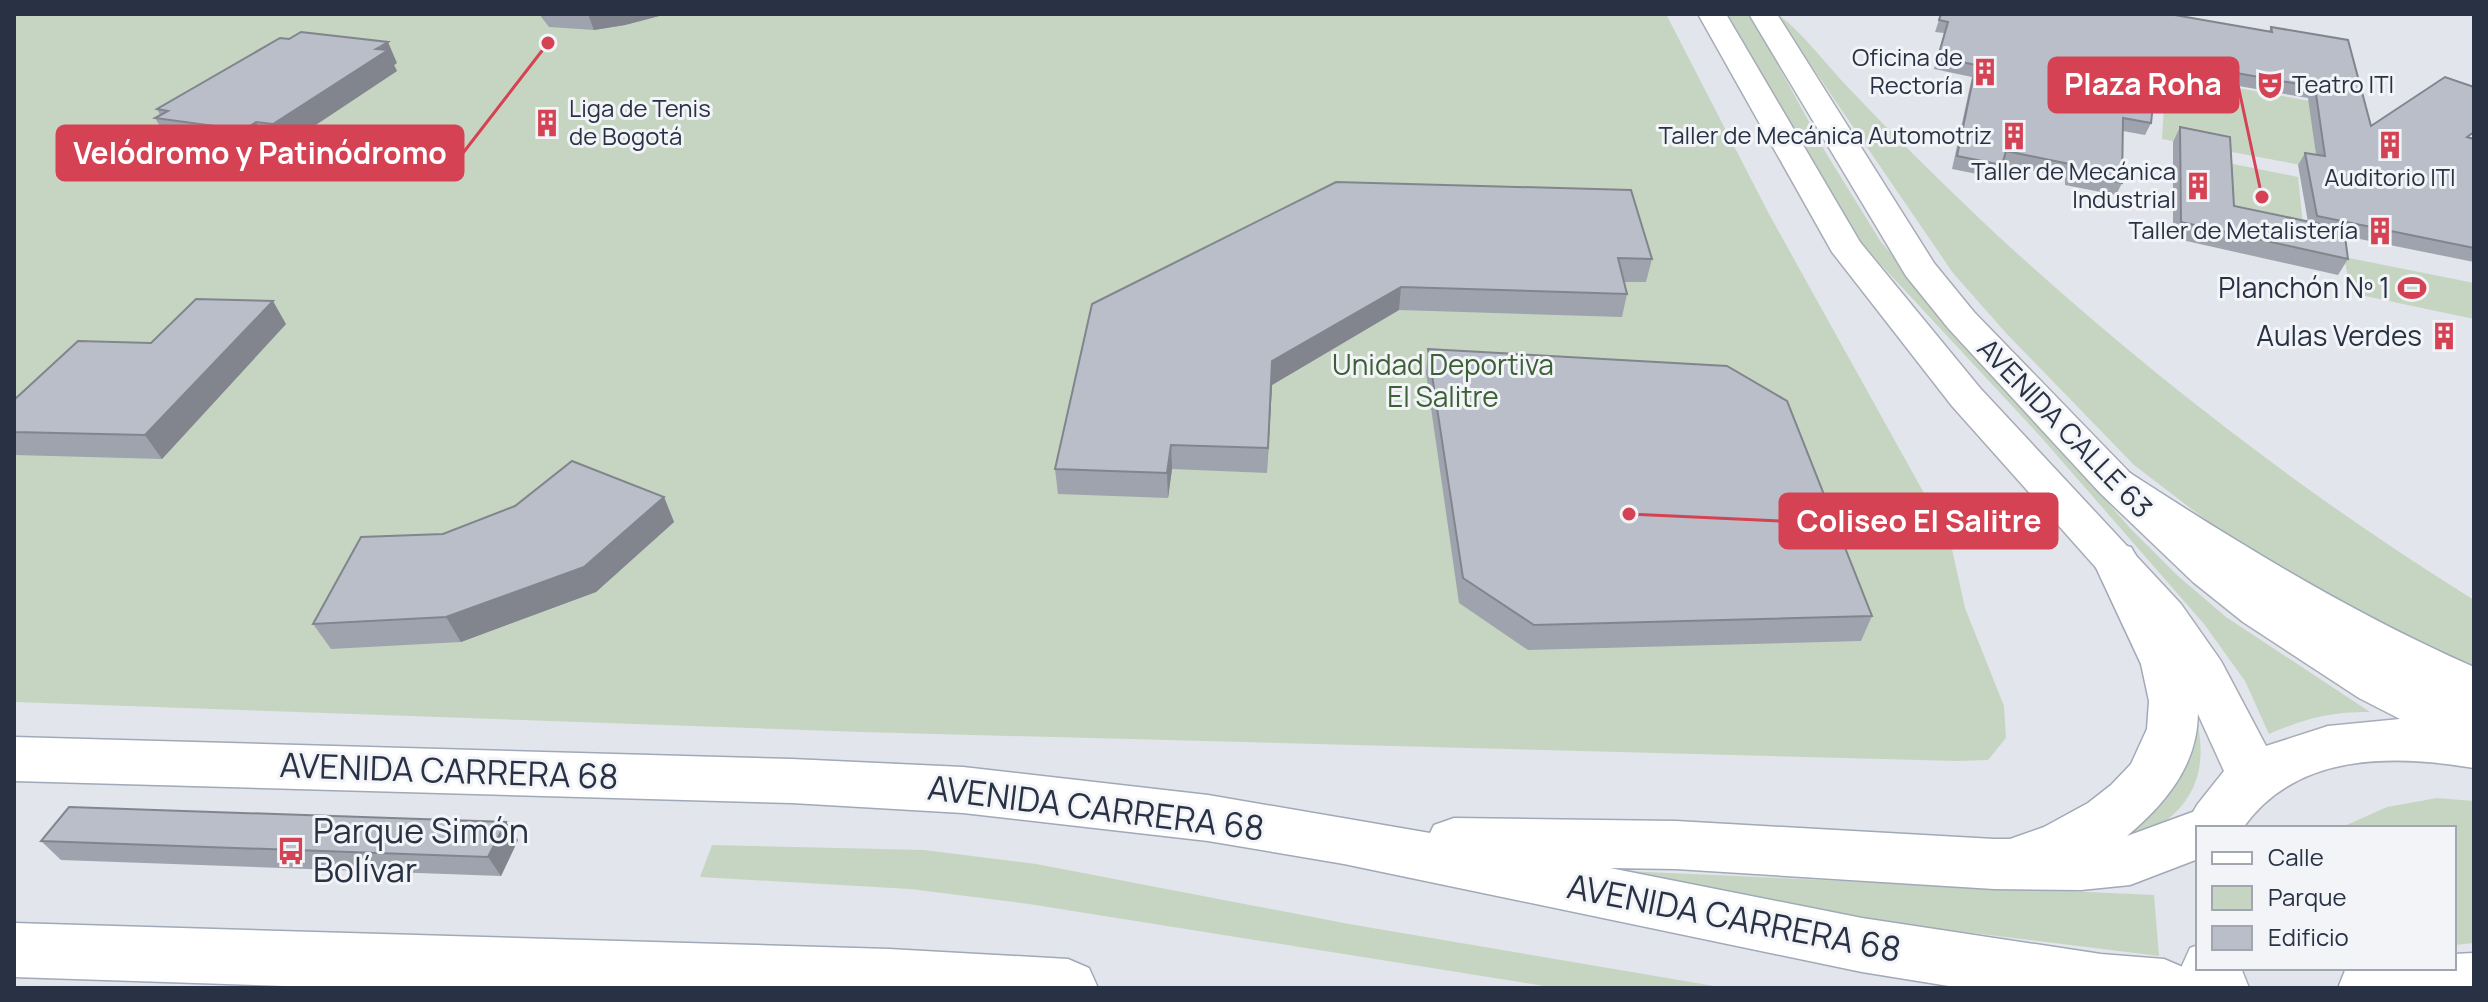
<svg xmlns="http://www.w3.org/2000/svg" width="2488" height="1002" font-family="Manrope,sans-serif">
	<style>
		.green { fill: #c6d5c2 }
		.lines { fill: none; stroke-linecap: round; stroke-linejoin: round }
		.secondary-casing { stroke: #a7acb6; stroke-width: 3 }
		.primary-casing { stroke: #a0a9b7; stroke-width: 3 }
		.secondary { fill: #fff; fill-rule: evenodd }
		.primary { fill: #fff; fill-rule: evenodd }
		.wall { fill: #9fa3ad }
		.shaded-wall { fill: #82858d }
		.building { fill: #b9bec9; stroke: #82858d; stroke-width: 2 }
		.labels { text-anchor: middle; stroke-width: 6; stroke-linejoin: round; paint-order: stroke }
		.far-poi-label { font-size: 24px; fill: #293244; stroke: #f2f4f8; text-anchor: end }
		.poi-label { font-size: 28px; fill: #293244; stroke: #f2f4f8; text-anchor: end }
		.park-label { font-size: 28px; fill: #3c6035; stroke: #f2f4f8 }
		.street-label { font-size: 28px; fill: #293244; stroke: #f2f4f8 }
		.near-street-label { font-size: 34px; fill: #293244; stroke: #f2f4f8 }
		.near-poi-label { font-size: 34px; fill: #293244; stroke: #f2f4f8; text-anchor: start }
		.leader { fill: none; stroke: #d54253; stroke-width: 3 }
		.callout-dot { fill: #d54253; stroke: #f2f4f8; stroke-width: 3 }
		.callout { fill: #d54253; stroke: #d54253; stroke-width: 3 }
		.callout-label { font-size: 30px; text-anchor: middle; font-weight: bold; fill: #fff }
	</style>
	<rect width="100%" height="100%" fill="#e2e5eb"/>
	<path class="green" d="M14,14H1666L1769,214L1950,540L1965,608L2004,706L2006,738L1988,760L1957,761L862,732L14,702Z
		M1725,14H1750L1826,153L1881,242L2130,528L2178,576L2226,617L2370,712C2329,712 2307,718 2269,734L2245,681L2204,624L2040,436L1858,240Z
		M1776,14C1792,21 1829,67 1843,82C1893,135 1945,186 1998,236C2145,371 2305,495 2474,600V669L2253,556L2134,465L2006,333L1953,273Z
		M2166,75L2310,101L2317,168L2162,139Z
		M2223,162L2298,177L2304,234L2224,217Z
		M2344,257L2474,283V319L2351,293Z
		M2191,699C2209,754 2205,799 2151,831C2143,836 2133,844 2124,847C2113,849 2098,848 2087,848Z
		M2437,798L2474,801V943L2454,945V828H2340L2387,807Z
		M712,845L924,850L1036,864L1349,924L1726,988H1557L1029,904L910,889L700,877Z
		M1581,869L2154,895L2159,956L1891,923Z"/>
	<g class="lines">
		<defs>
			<path id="secondary" d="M1698,14H1726L1860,242L1980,388L2181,604L2221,661L2266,746L2328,726L2400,719L2359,698L2243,622L2193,582L2100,493L1948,328L1906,276L1749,14H1777L1934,263L1974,312L2130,473L2225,558L2277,598L2395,670L2474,709V768C2392,754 2295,753 2243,828H2198V847L2192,845L2184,828L2197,805L2224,771L2192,701L2147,630L2099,571L1952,406L1832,252Z
				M2198,945V968H2241L2249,988H2189L2181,968L2190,948Z"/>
			<path id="primary" d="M2115,468L2130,473C2241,545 2353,614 2474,667V709C2369,675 2257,599 2165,538C2142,522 2108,507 2093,483L2100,473Z
				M2115,543L2131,547C2195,657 2244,739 2127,836L2198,810L2218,817L2223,828H2198V859L2130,885L2081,890L1994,889L1676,869L1610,868L1862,918L2101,954L2164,959L2185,968L2194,988H1961L1862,972L1344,864L1208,841L963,813L792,803L14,781V737L792,759L963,767L1208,795L1430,833L1434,825L1454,818L1676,821L1994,839H2010L2044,827L2088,803L2111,785L2131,764L2147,729L2149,701L2141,664L2092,559L2099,547Z
				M14,923L889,949L1068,959L1089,968L1098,988H347L14,977Z
				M2474,953V988H2338L2346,968H2454V954Z"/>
		</defs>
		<use href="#secondary" class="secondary-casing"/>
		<use href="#primary" class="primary-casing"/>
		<use href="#secondary" class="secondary"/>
		<use href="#primary" class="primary"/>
	</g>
	<path class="wall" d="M539,14H667L625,25L594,30L549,27Z
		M1941,14L2269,31L2271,27L2371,126L2474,139V262L2345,236L2348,259L2338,275L2173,238V142L2180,127L2234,206L2308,222L2298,165L2305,153L2316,155L2308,98L2157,72L2151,123L2145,135L2123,131L2122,183L2116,195L2065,185V177L2002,164L1997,178L1952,169L1972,77L1934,69L1944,33L1935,32Z
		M397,63L394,65L397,71L284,146L268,144L256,152L168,140L155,118L160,115L157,109Z
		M1336,182L1652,259L1646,282H1624L1627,294L1622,317L1399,310L1272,385L1267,473L1172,469L1168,498L1058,494L1055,469Z
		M286,324L162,459L14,455V400L151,343Z
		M1428,349L1872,616L1861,641L1528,650L1459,603L1426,373Z
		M664,497L674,522L596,592L461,642L331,649L313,624L443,534L515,506Z
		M506,822L518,840L501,876L61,860L41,841Z"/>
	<path class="shaded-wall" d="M588,14H667L625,25L594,30Z
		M388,42L397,63L394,65L397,71L284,146L273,124Z
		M256,122L268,144L256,152L244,130Z
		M1401,287L1399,310L1272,385L1267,473L1272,361Z
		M273,301L286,324L162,459L145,435Z
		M1171,445L1172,469L1168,498L1167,473Z
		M664,497L674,522L596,592L461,642L446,617Z
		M506,822L518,840L501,876L488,857Z"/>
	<path class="building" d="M1941,14H2169L2272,32L2271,27L2348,40L2371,126L2445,77L2474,87V132L2467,137L2474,139V248L2317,216L2305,153L2325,156L2315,87L2158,59L2151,123L2123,118L2122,183L2071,172L2070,164L2006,151L2002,165L1957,156L1976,65L1938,57L1948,22L1939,20Z
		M301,32L388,42L376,49L388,50L273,124L256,122L244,130L155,118L168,111L157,109L280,38L289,39Z
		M2180,127L2230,137L2234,206L2344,229L2348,259L2181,222Z
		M1336,182L1631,190L1652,259L1618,258L1627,294L1401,287L1272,361L1268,448L1171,445L1167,473L1055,469L1092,304Z
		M196,299L273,301L145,435L14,432V400L78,341L151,343Z
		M1428,349L1727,366L1787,401L1872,616L1534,625L1463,578Z
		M572,461L664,497L584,567L446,617L313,624L361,537L443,534L515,506Z
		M69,807L506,822L488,857L41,841Z"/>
	<defs>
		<symbol id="building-bare" viewBox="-9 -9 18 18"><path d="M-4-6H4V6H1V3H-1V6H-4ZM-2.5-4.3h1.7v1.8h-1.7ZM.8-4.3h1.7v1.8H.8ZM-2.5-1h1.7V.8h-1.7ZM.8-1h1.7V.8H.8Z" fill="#d54253" stroke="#f2f4f8" stroke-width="2.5" paint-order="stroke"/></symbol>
		<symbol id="theatre-bare" viewBox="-9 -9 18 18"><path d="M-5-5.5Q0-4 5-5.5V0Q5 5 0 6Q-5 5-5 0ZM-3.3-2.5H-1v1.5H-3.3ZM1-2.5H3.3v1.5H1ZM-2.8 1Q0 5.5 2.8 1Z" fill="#d54253" stroke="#f2f4f8" stroke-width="2.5" paint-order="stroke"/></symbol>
		<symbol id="stadium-bare" viewBox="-9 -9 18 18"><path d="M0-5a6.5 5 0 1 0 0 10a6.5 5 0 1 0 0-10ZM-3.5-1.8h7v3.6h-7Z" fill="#d54253" stroke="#f2f4f8" stroke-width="2.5" paint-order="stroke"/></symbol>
		<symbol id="bus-bare" viewBox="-9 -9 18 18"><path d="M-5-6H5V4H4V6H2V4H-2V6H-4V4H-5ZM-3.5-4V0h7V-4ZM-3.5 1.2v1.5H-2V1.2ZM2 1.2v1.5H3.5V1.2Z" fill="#d54253" stroke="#f2f4f8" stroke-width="2.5" paint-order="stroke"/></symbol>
	</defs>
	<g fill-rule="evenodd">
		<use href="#building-bare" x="1965" y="52" width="40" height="40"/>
		<use href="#theatre-bare" x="2250" y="65" width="40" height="40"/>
		<use href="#building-bare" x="527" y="103" width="40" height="40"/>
		<use href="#building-bare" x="1994" y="116" width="40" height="40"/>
		<use href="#building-bare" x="2370" y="125" width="40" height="40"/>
		<use href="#building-bare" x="2178" y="166" width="40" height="40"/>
		<use href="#building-bare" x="2360" y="211" width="40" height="40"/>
		<use href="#stadium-bare" x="2392" y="268" width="40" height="40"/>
		<use href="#building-bare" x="2424" y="316" width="40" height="40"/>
		<use href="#bus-bare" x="271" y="831" width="40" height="40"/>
	</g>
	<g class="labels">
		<g class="far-poi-label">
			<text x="1963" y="66">Oficina de<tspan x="1963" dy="28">Rectoría</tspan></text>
			<text x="2292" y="93" text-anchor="start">Teatro ITI</text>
			<text x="569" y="117" text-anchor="start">Liga de Tenis<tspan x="569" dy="28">de Bogotá</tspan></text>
			<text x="1992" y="144">Taller de Mecánica Automotriz</text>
			<text x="2176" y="180">Taller de Mecánica<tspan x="2176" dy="28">Industrial</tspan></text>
			<text x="2390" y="186" text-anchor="middle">Auditorio ITI</text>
			<text x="2358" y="239">Taller de Metalistería</text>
		</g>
		<g class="poi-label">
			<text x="2390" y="298">Planchón Nº 1</text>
			<text x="2422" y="346">Aulas Verdes</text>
		</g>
		<g class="park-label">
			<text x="1443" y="375">Unidad Deportiva<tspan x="1443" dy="32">El Salitre</tspan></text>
		</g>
		<g class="street-label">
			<text transform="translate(2065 428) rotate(46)" y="10">AVENIDA CALLE 63</text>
		</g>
		<g class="near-street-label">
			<text transform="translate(449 771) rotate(2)" y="12">AVENIDA CARRERA 68</text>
			<text transform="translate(1096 808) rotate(7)" y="12">AVENIDA CARRERA 68</text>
			<text transform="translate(1734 918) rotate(11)" y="12">AVENIDA CARRERA 68</text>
		</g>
		<g class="near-poi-label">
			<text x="313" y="843">Parque Simón<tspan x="313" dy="39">Bolívar</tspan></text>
		</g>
	</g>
	<path class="leader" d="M2262 197L2238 85M548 43L463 153M1629 514L1780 521"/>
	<g class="callout-dot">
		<circle cx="2262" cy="197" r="8"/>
		<circle cx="548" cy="43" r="8"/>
		<circle cx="1629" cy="514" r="8"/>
	</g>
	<g class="callout">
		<rect x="2049" y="58" width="189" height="54" rx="8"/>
		<rect x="57" y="126" width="406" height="54" rx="8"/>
		<rect x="1780" y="494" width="277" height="54" rx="8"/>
	</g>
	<g class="callout-label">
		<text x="2143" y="95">Plaza Roha</text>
		<text x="260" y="164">Velódromo y Patinódromo</text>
		<text x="1919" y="532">Coliseo El Salitre</text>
	</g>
	<rect width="2488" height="1002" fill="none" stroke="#293244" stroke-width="32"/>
	<rect x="2196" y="826" width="260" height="144" fill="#f2f4f8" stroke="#a2a6b0" stroke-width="2"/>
	<rect x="2212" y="852" width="40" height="12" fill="#ffffff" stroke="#a2a6b0" stroke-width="2"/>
	<text x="2268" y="866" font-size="24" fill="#293244">Calle</text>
	<rect x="2212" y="886" width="40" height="24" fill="#c6d5c2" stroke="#a2a6b0" stroke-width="2"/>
	<text x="2268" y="906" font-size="24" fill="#293244">Parque</text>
	<rect x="2212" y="926" width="40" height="24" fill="#b9bec9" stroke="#a2a6b0" stroke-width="2"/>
	<text x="2268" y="946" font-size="24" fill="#293244">Edificio</text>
</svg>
